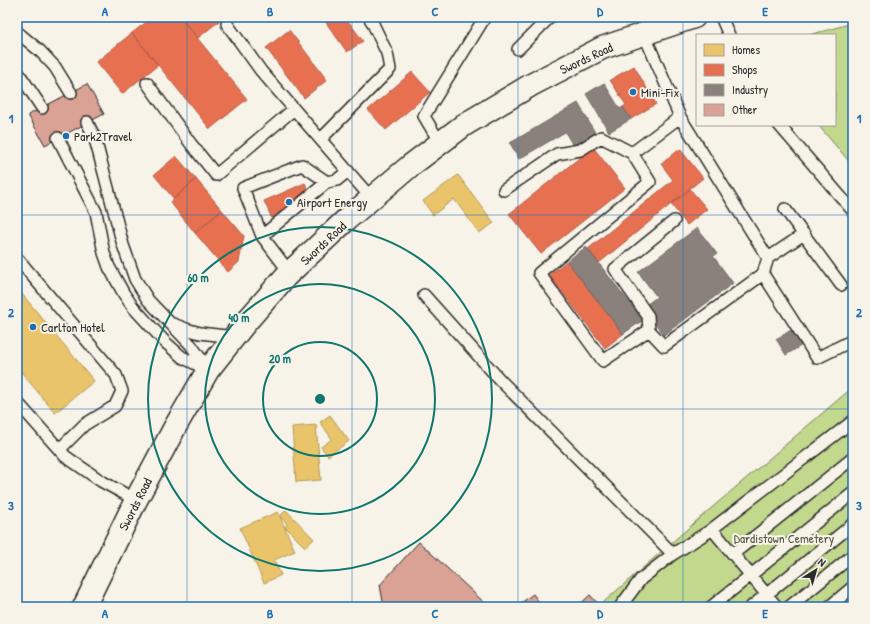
<svg xmlns="http://www.w3.org/2000/svg" width="870" height="624" font-family="'Patrick Hand',sans-serif">
	<style>
		.green { fill: #c2d88d; stroke: #76825c }
		.homes { fill: #e9c46a; stroke: #b09657 }
		.shops { fill: #e76f51; stroke: #af5b46 }
		.industry { fill: #8a817c; stroke: #6e6764 }
		.building { fill: #daa295; stroke: #2b2b2b }
		.lines { fill: none; stroke-linecap: round; stroke-linejoin: round }
		.service-casing { stroke: #2b2b2b; stroke-width: 14 }
		.secondary-casing { stroke: #2b2b2b; stroke-width: 25 }
		.service { stroke: #f7f3e8; stroke-width: 11 }
		.secondary { stroke: #f7f3e8; stroke-width: 22 }
		.grid { fill: none; stroke: #1f6fb2; stroke-width: 1; stroke-opacity: 0.55 }
		.ring { fill: none; stroke: #0f766e; stroke-width: 2 }
		.poi-dot { fill: #1f6fb2; stroke: #f7f3e8; stroke-width: 1.5 }
		.labels { text-anchor: middle; stroke-width: 4; stroke-linejoin: round; paint-order: stroke }
		.street-label { font-size: 13px; fill: #2b2b2b; stroke: #f7f3e8 }
		.poi-label { font-size: 13px; fill: #2b2b2b; stroke: #f7f3e8; text-anchor: start }
		.park-label { font-size: 13px; fill: #515644; stroke: #f7f3e8 }
		.centre { fill: #0f766e; stroke: #f7f3e8; stroke-width: 2 }
		.ring-label { font-size: 12px; text-anchor: middle; font-weight: bold; fill: #0f766e; stroke: #f7f3e8; stroke-width: 4; stroke-linejoin: round; paint-order: stroke }
		.neatline { fill: none; stroke: #1f6fb2; stroke-width: 1.5 }
		.grid-label { font-size: 13px; text-anchor: middle; font-weight: bold; fill: #1f6fb2 }
	</style>
	<rect width="100%" height="100%" fill="#f7f3e8"/>
	<filter id="ink" filterUnits="userSpaceOnUse"><feTurbulence type="fractalNoise" baseFrequency=".025" numOctaves="2"/><feDisplacementMap in="SourceGraphic" scale="8" xChannelSelector="R" yChannelSelector="G"/><feConvolveMatrix kernelMatrix="1 2 1 2 8 2 1 2 1" color-interpolation-filters="sRGB"/></filter>
	<g filter="url(#ink)">
		<path class="green" d="M853,23V166L818,125H835V35H809Z
			M853,387V607H598L701,517Z"/>
		<path class="homes" d="M458,175L494,223L479,233L454,199L433,215L423,201Z
			M17,288L94,381L55,413L17,367Z
			M330,415L349,441L328,456L321,447L332,439L320,422Z
			M316,425L321,480L296,482L292,427Z
			M286,510L314,539L305,547L285,527L287,524L280,516Z
			M278,512L295,551L274,560L281,575L264,583L240,528Z"/>
		<path class="shops" d="M153,17H180L247,99L210,129L132,33Z
			M180,17H224L198,38Z
			M322,17H345L363,41L347,52Z
			M289,30L327,80L304,98L266,48Z
			M132,33L158,65L122,94L96,62Z
			M634,66L656,104L631,119L623,107L626,105L610,80Z
			M412,72L430,92L386,130L368,110Z
			M593,147L625,188L541,254L509,214Z
			M680,149L703,178L599,263L588,249L673,180L661,164Z
			M176,156L196,179L174,199L154,175Z
			M196,179L222,210L195,233L170,202Z
			M305,183L314,203L273,221L264,201Z
			M690,189L707,209L687,225L671,204Z
			M222,210L244,236L239,262L228,272L195,233Z
			M567,261L623,334L605,348L549,275Z"/>
		<path class="industry" d="M604,83L620,109L623,107L631,119L609,132L586,94Z
			M578,103L597,136L575,149L565,132L519,159L510,143Z
			M697,228L717,254L713,256L733,283L664,335L643,307L657,297L638,272Z
			M586,247L643,320L623,334L567,261Z
			M793,329L802,345L786,355L776,339Z"/>
		<path class="building" d="M87,84L104,114L45,145L28,115Z
			M419,542L489,607H384L380,585Z
			M533,594L543,607H516Z
			M590,595L601,607H577Z"/>
		<g class="lines">
			<defs>
				<path id="service" d="M721,17L729,35
					M227,24L261,71L372,199
					M17,32L40,51L55,67L71,93
					M644,34L680,117L768,258L763,274L664,346L649,330L603,361L539,273L650,182L632,153L680,117
					M518,49L550,17
					M17,71L28,87L42,108
					M147,83L191,144L216,175L294,109
					M87,122L94,136L98,150L123,245L135,279L148,300L191,345L207,368
					M779,125L853,211
					M58,138L96,212L104,253L109,267L124,294L133,307L165,342L182,357L208,370
					M321,139L390,69L387,53L372,22L369,17
					M440,143L424,116L485,17
					M504,190L557,154L580,150L601,137L632,153
					M785,209L841,285
					M262,236L243,188L302,165L327,182
					M17,258L116,375L122,391L115,406L84,425L60,449
					M768,258L804,234
					M290,273L262,236L327,182L337,180L348,171
					M763,274L817,358L853,340
					M424,295L500,380L673,554L708,532L853,421
					M173,324L186,329L200,333L234,337
					M649,330L648,316L615,269L674,221
					M17,402L65,456L101,481L136,500
					M712,529L777,607
					M733,554L853,458
					M620,607L641,579L673,554
					M711,607L853,493
					M751,607L853,524
					M789,607L853,555
					M829,607L853,587"/>
				<path id="secondary" d="M84,607L136,500L175,427L208,370L246,322L286,276L347,219L410,166L464,125L531,85L602,48L694,17"/>
			</defs>
			<use href="#service" class="service-casing"/>
			<use href="#secondary" class="secondary-casing"/>
			<use href="#service" class="service"/>
			<use href="#secondary" class="secondary"/>
		</g>
	</g>
	<path class="grid" d="M187,17V607M352,17V607M518,17V607M683,17V607M17,215H853M17,409H853"/>
	<g class="ring">
		<circle cx="320" cy="399" r="57"/>
		<circle cx="320" cy="399" r="115"/>
		<circle cx="320" cy="399" r="172"/>
	</g>
	<g class="poi-dot">
		<circle cx="633" cy="92" r="4"/>
		<circle cx="66" cy="136" r="4"/>
		<circle cx="289" cy="202" r="4"/>
		<circle cx="33" cy="327" r="4"/>
	</g>
	<g class="labels">
		<g class="street-label">
			<text transform="translate(586 58) rotate(-25)" y="5">Swords Road</text>
			<text transform="translate(323 243) rotate(-43)" y="5">Swords Road</text>
			<text transform="translate(135 504) rotate(-63)" y="5">Swords Road</text>
		</g>
		<g class="poi-label">
			<text x="641" y="97">Mini-Fix</text>
			<text x="74" y="141">Park2Travel</text>
			<text x="297" y="207">Airport Energy</text>
			<text x="41" y="332">Carlton Hotel</text>
		</g>
		<g class="park-label">
			<text x="784" y="543">Dardistown Cemetery</text>
		</g>
	</g>
	<circle cx="320" cy="399" r="6" class="centre"/>
	<g class="ring-label">
		<text x="198" y="282">60 m</text>
		<text x="239" y="322">40 m</text>
		<text x="280" y="363">20 m</text>
	</g>
	<rect width="870" height="624" fill="none" stroke="#f7f3e8" stroke-width="44"/>
	<rect x="696" y="34" width="140" height="92" fill="#f7f3e8" stroke="#a5a39c"/>
	<rect x="704" y="44" width="20" height="12" fill="#e9c46a" stroke="#a5a39c"/>
	<text x="732" y="54" font-size="12" fill="#2b2b2b">Homes</text>
	<rect x="704" y="64" width="20" height="12" fill="#e76f51" stroke="#a5a39c"/>
	<text x="732" y="74" font-size="12" fill="#2b2b2b">Shops</text>
	<rect x="704" y="84" width="20" height="12" fill="#8a817c" stroke="#a5a39c"/>
	<text x="732" y="94" font-size="12" fill="#2b2b2b">Industry</text>
	<rect x="704" y="104" width="20" height="12" fill="#daa295" stroke="#a5a39c"/>
	<text x="732" y="114" font-size="12" fill="#2b2b2b">Other</text>
	<g transform="translate(816 570) rotate(37)" stroke="#f7f3e8" stroke-width="3" paint-order="stroke">
	<path d="M0-3L7 15L0 10L-7 15Z" fill="#2b2b2b"/>
	<text y="-6" font-size="11" font-weight="bold" text-anchor="middle" fill="#2b2b2b">N</text>
	</g>
	<rect x="22" y="22" width="826" height="580" class="neatline"/>
	<g class="grid-label">
		<text x="105" y="16">A</text>
		<text x="270" y="16">B</text>
		<text x="435" y="16">C</text>
		<text x="600" y="16">D</text>
		<text x="765" y="16">E</text>
		<text x="11" y="123">1</text>
		<text x="859" y="123">1</text>
		<text x="11" y="317">2</text>
		<text x="859" y="317">2</text>
		<text x="11" y="510">3</text>
		<text x="859" y="510">3</text>
		<text x="105" y="618">A</text>
		<text x="270" y="618">B</text>
		<text x="435" y="618">C</text>
		<text x="600" y="618">D</text>
		<text x="765" y="618">E</text>
	</g>
</svg>
